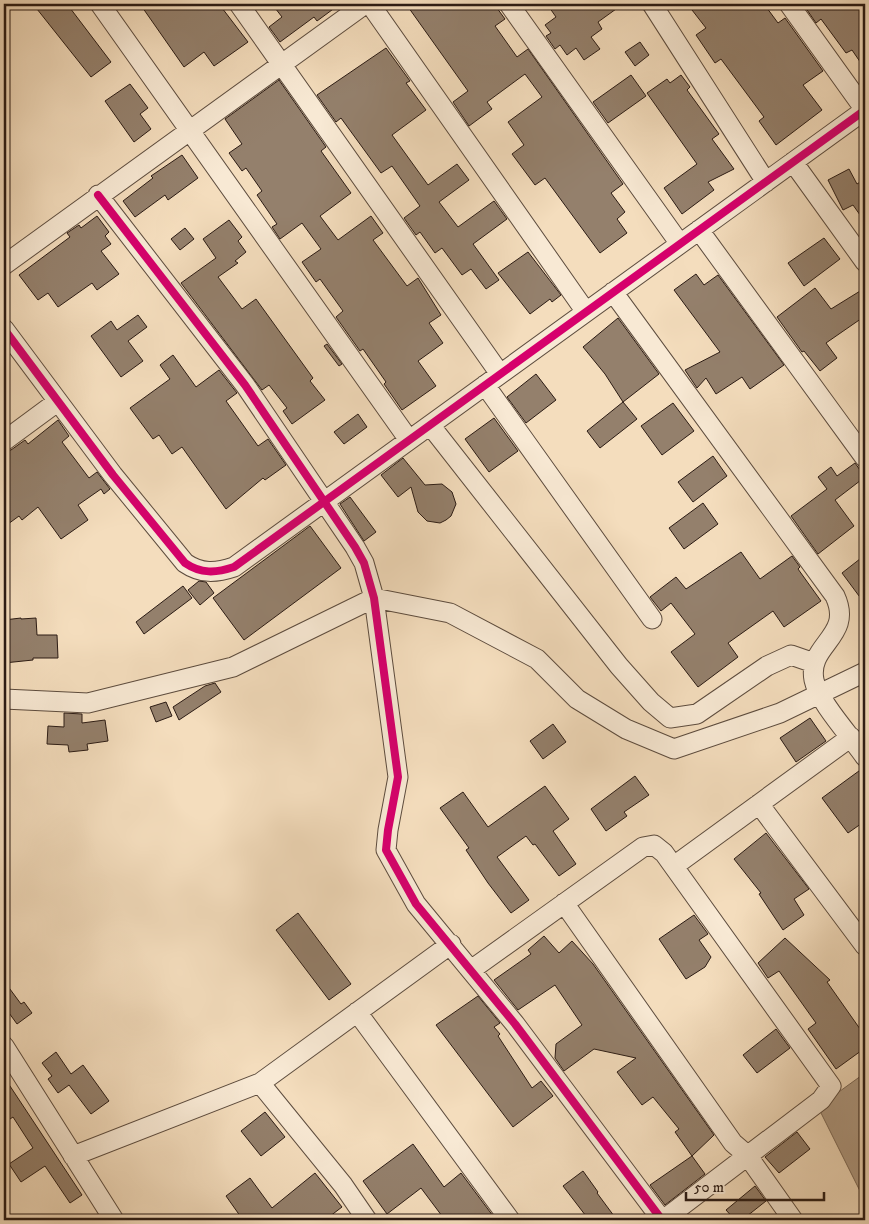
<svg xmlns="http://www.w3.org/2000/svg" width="869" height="1224" font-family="'IM FELL DW Pica',serif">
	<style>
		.water { fill: #b09b84; stroke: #7b6857 }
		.building { fill: #94806c; stroke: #2b1b14 }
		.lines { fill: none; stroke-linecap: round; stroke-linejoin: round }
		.street-casing { stroke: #5d4c3e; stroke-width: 21 }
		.street { stroke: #f8e9d4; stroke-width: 19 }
		.cycleway-casing { stroke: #f8e9d4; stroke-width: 11 }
		.cycleway { stroke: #d6006c; stroke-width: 8 }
	</style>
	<rect width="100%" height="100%" fill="#f4ddbd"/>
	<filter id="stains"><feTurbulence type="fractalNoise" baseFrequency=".004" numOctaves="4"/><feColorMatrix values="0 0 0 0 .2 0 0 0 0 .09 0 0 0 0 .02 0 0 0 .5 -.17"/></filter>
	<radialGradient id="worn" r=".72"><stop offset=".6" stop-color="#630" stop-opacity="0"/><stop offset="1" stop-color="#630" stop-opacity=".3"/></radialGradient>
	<path class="water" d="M865,1073V1201L818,1107Z"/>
	<path class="building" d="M33,4H67L111,62L91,77Z
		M140,4H219L248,42L214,66L204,52L184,67Z
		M272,4H340L317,21L314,17L280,42L269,27L282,17Z
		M406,4H494L505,19L495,26L517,57L528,49L623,184L611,193L625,212L617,219L627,233L600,253L545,178L535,185L512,154L524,145L508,122L542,97L525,74L487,102L492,109L469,126L453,102L468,91Z
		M547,4H623L598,22L602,29L591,37L600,49L584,60L576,48L567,55L560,45L555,49L546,36L551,33L545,25L556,17Z
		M701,4H764L778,23L785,18L823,71L803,85L822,110L776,145L759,121L764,117L721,59L715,63L696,35L706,28L692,10Z
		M803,4H865V69L852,50L846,53L821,19L816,23Z
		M640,42L649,55L635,66L625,52Z
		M386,48L410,81L406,83L426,110L392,135L428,185L457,164L469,180L439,202L458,227L494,201L507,219L473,244L499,280L486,289L471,269L462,275L442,248L435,253L420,232L416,235L404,218L420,206L392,166L381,173L341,118L336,122L317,95Z
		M631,75L646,96L608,123L593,102Z
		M681,75L690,87L687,90L719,134L712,139L734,169L708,182L714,190L682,214L664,188L697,164L647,93L667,79L670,83Z
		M279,80L326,147L321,151L351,193L320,216L338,240L371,216L383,233L373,240L407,286L418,278L441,315L429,323L443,343L418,361L436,386L402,410L384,384L386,382L363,349L360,351L336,317L343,311L320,279L316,282L302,262L321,249L302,223L280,239L272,227L277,224L257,195L262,191L246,168L242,171L229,153L242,144L225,119Z
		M130,84L148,108L140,114L151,129L134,142L105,101Z
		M182,155L198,178L168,200L165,195L135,217L123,201L153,178L151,176Z
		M849,169L857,184L865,179V222L853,205L843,210L828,180Z
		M97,216L109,232L105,236L111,244L101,251L119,274L97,290L92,283L58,307L48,293L38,300L19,275L70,237L67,233L79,225L81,228Z
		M229,220L242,237L238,241L246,252L235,261L238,263L218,277L242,309L256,299L313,378L310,381L325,400L292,424L283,411L287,408L269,385L262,390L181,283L216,258L203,239Z
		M185,228L194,239L180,250L171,239Z
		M824,238L840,259L804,286L788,263Z
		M528,252L561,295L552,302L550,299L530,314L498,273Z
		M696,274L704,285L718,275L784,365L750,389L742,377L716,394L706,378L697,388L685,370L720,352L674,290Z
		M815,288L831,309L865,288V316L826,343L837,358L820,371L804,351L802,352L777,317Z
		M138,315L147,327L128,341L143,361L121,377L91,336L111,321L117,330Z
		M618,318L659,374L623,402L605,374L583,347Z
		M327,344L342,364L339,366L324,346Z
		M173,355L196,387L219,370L237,393L226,401L258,446L268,439L286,465L265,480L263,478L226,509L182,447L172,454L159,435L153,439L130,408L170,379L160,365Z
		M536,374L556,400L526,423L507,397Z
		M623,402L637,419L600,448L587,431Z
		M673,403L694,431L662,455L641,426Z
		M358,414L367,427L344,444L334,432Z
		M494,418L518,451L489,472L465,439Z
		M58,420L69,436L62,442L89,478L97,472L110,489L104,494L101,489L78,505L88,520L61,539L38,507L22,520L19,516L4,527V452L11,450L25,440L28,444Z
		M713,456L727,476L693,502L678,482Z
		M403,458L425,485L442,484L452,492L456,504L451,516L446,520L440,523L427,521L418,512L411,487L398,497L381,475Z
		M855,463L865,477L835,500L854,526L818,554L791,516L827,489L818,477L831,467L837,476Z
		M350,497L376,532L364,541L340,504Z
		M703,503L718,524L684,549L669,528Z
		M310,526L341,568L244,640L213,598Z
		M741,552L760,579L792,556L800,567L798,569L821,601L784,627L773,611L728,643L738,657L698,687L671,652L695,634L671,603L661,611L650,597L676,577L686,589Z
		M865,555V604L842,573Z
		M199,581L206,582L214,593L200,605L188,590Z
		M183,586L192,598L144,634L136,622Z
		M21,618V619L36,618L37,635H57L58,658H33V660L4,663V620Z
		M215,683L221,692L179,720L173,707L205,686Z
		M166,702L172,716L156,722L150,707Z
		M64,713L82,714V723L105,720L108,741L87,744L88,750L69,752L68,745L47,744L48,726L64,727Z
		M810,718L826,741L796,762L780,738Z
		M553,724L566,742L543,759L530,741Z
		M863,768H865V821L848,833L822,798Z
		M635,776L649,795L624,812L627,816L606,831L591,809Z
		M545,786L569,819L553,831L576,864L559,876L535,844L533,845L526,836L497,857L529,900L511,913L488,883L466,850L469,848L440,808L463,792L488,827Z
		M766,833L809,889L794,899L804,915L783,930L759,894L761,893L734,859Z
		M298,913L351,984L329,1000L276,930Z
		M694,915L708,934L699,940L711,957L705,967L686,979L659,939Z
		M544,936L559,953L572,941L593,964L714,1135L692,1156L675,1132L679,1129L653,1097L642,1105L617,1072L636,1058L594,1049L564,1071L555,1058L556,1044L582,1025L555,985L518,1010L494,980L531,954L528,950Z
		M785,938L830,980L827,982L865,1036V1048L836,1069L808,1029L816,1023L779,971L768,978L758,963Z
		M4,981L21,1004L24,1002L32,1013L17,1024L4,1006Z
		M478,996L500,1023L494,1027L500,1034L498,1036L532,1088L541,1081L553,1096L513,1127L436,1025Z
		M776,1029L790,1048L757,1073L743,1055Z
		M56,1052L71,1074L83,1065L109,1101L91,1114L69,1085L58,1093L48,1079L52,1076L42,1063Z
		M4,1077L82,1195L70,1203L45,1166L21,1182L9,1164L33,1148L13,1117L4,1123Z
		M265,1112L285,1137L261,1156L241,1131Z
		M797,1132L810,1149L779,1173L765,1157Z
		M413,1144L444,1187L461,1173L496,1220H445L421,1188L387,1214L363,1181Z
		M692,1156L705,1174L665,1205L650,1185Z
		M583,1171L598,1192L597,1193L617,1220H589L563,1186Z
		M315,1173L342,1207L325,1220H243L226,1196L250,1178L272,1208Z
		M755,1186L766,1201L742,1220H735L726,1210Z"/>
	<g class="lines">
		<defs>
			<path id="street" d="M100,4L409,440
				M239,4L500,374
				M370,4L586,312
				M509,4L680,244
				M652,4L766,182
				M789,4L865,110
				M793,162L865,262
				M98,195L245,385L355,547L364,563L374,598L398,777L388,830L386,850L416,904L515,1024L662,1220
				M699,230L865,458
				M4,265L365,4
				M613,292L835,596C854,637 807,644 814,680C818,701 852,738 865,757
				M4,329L113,475L185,563C201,574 216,573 234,567L865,110
				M485,385L652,619
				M430,425L619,666L651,702L670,718L697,714L767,666L791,655L814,663
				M4,441L57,402
				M4,699L88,703L233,667L374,598L450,613L537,659L577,699L626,729L674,749L780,713L865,672
				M759,804L865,946
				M674,866L851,737
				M564,903L733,1143L747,1155L793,1220
				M471,970L643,847L654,845L664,853L831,1086L821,1100L663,1220
				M357,1012L510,1220
				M4,1046L114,1220
				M260,1083L343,1185L367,1220
				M73,1156L260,1083L451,944"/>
		</defs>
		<use href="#street" class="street-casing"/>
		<use href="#street" class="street"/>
		<defs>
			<path id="cycleway" d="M98,195L245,385L355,547L364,563L374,598L398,777L388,830L386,850L416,904L515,1024L662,1220
				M4,329L113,475L185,563C201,574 216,573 234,567L865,110"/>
		</defs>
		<use href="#cycleway" class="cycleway-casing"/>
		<use href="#cycleway" class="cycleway"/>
	</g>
	<rect width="869" height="1224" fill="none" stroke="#f4ddbd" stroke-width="20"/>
	<rect x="5" y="5" width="859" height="1214" fill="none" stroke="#2b1b14" stroke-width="2.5"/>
	<rect x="10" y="10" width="849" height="1204" fill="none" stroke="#2b1b14"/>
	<path d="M686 1192v8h138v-8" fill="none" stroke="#2b1b14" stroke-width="2.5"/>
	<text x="694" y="1192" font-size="15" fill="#2b1b14" stroke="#f8e9d4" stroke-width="4" paint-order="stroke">50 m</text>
	<rect width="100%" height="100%" filter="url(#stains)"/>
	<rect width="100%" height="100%" fill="url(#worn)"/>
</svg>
